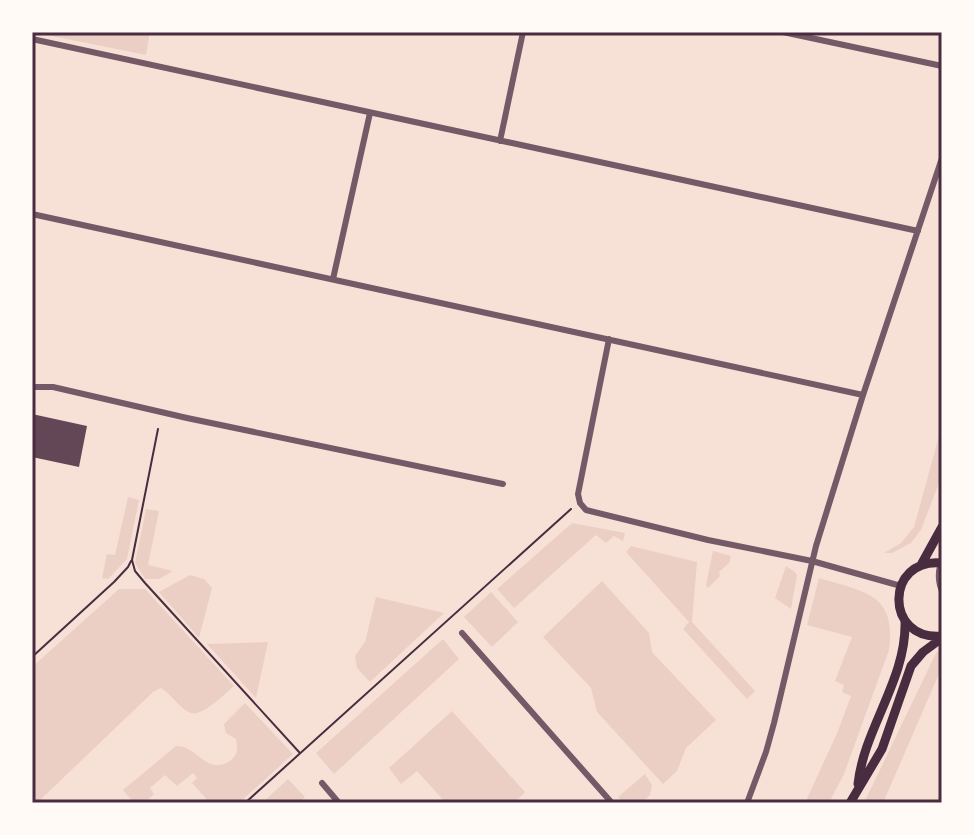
<svg xmlns="http://www.w3.org/2000/svg" width="974" height="835" font-family="'Libre Baskerville',serif">
	<style>
		.green { fill: #ebcfc5 }
		.building { fill: #644757 }
		.lines { fill: none; stroke-linecap: round; stroke-linejoin: round }
		.path { stroke: #4a2c40; stroke-width: 2 }
		.service { stroke: #755966; stroke-width: 3 }
		.minor { stroke: #755966; stroke-width: 6 }
		.secondary { stroke: #4a2c40; stroke-width: 9 }
		.neatline { fill: none; stroke: #4a2c40; stroke-width: 3 }
	</style>
	<rect width="100%" height="100%" fill="#f7e1d7"/>
	<path class="green" d="M32,32H150L146,55Z
		M942,425V475L921,530L911,543L892,553H884L901,543L914,527Z
		M128,497L139,500L127,559L108,579L102,578L107,554L115,555Z
		M146,509L159,511L148,565L173,571L159,579H145L135,563Z
		M572,523L625,533L623,541L614,536L606,543L596,535L514,608L497,589Z
		M631,546L697,562L692,622L755,691L747,699L683,629L689,622L626,552Z
		M713,551L731,556L729,563L719,572L720,576L708,588L706,585Z
		M786,566L795,572L797,575L791,609L775,598Z
		M190,575L204,579L212,588L199,638L159,592Z
		M819,578C864,592 897,593 889,650L844,774L829,803H805L838,731L851,696L842,692L844,685L835,681L852,637L807,625Z
		M602,581L649,633L652,652L716,720L686,748L677,771L663,784L597,712L591,688L543,637Z
		M119,589H145L234,686C226,693 202,717 191,713C181,710 171,694 161,688L153,692L37,803H32V667Z
		M491,592L518,622L492,647L464,617Z
		M376,597L444,613L370,682L357,668L355,656L365,642Z
		M443,639L459,659L334,774L316,753Z
		M268,642L256,698L207,644Z
		M942,648V667L883,803H864L936,653Z
		M245,703L293,754L239,803H210L192,783L197,778L193,773L177,786L165,775L150,788L154,794L144,803H134L123,790L176,746C197,745 206,775 228,762C238,756 238,749 236,739L226,733L224,724Z
		M452,711L525,792L514,803H446L417,771L401,784L389,768Z
		M645,774L652,785L650,795L641,803H623L618,797Z
		M288,779L305,797L299,803H262Z"/>
	<path class="building" d="M32,414L87,426L79,467L32,457Z"/>
	<g class="lines">
		<path class="path" d="M158,429L132,560L135,571L145,583L299,752
			M32,657L114,582L128,567L131,561
			M245,803L571,509"/>
		<path class="service" d="M942,556C936,569 936,583 942,595"/>
		<path class="minor" d="M783,32L942,66
			M32,39L918,231
			M500,141L523,32
			M32,214L863,395
			M333,279L370,113
			M609,339L578,494L580,503L586,510L708,540L812,561L901,586
			M32,387H53L187,418L503,484
			M462,633L612,803
			M322,783L339,803
			M747,803L766,752L774,723L816,546L863,395L942,158
			M940,803L942,801"/>
		<path class="secondary" d="M942,563C885,557 884,641 942,636
			M921,565L942,527
			M858,784C864,728 907,679 905,621
			M850,803L882,749L911,666L923,652L942,638"/>
	</g>
	<rect width="974" height="835" fill="none" stroke="#fffaf5" stroke-width="68"/>
	<rect x="34" y="34" width="906" height="767" class="neatline"/>
</svg>
